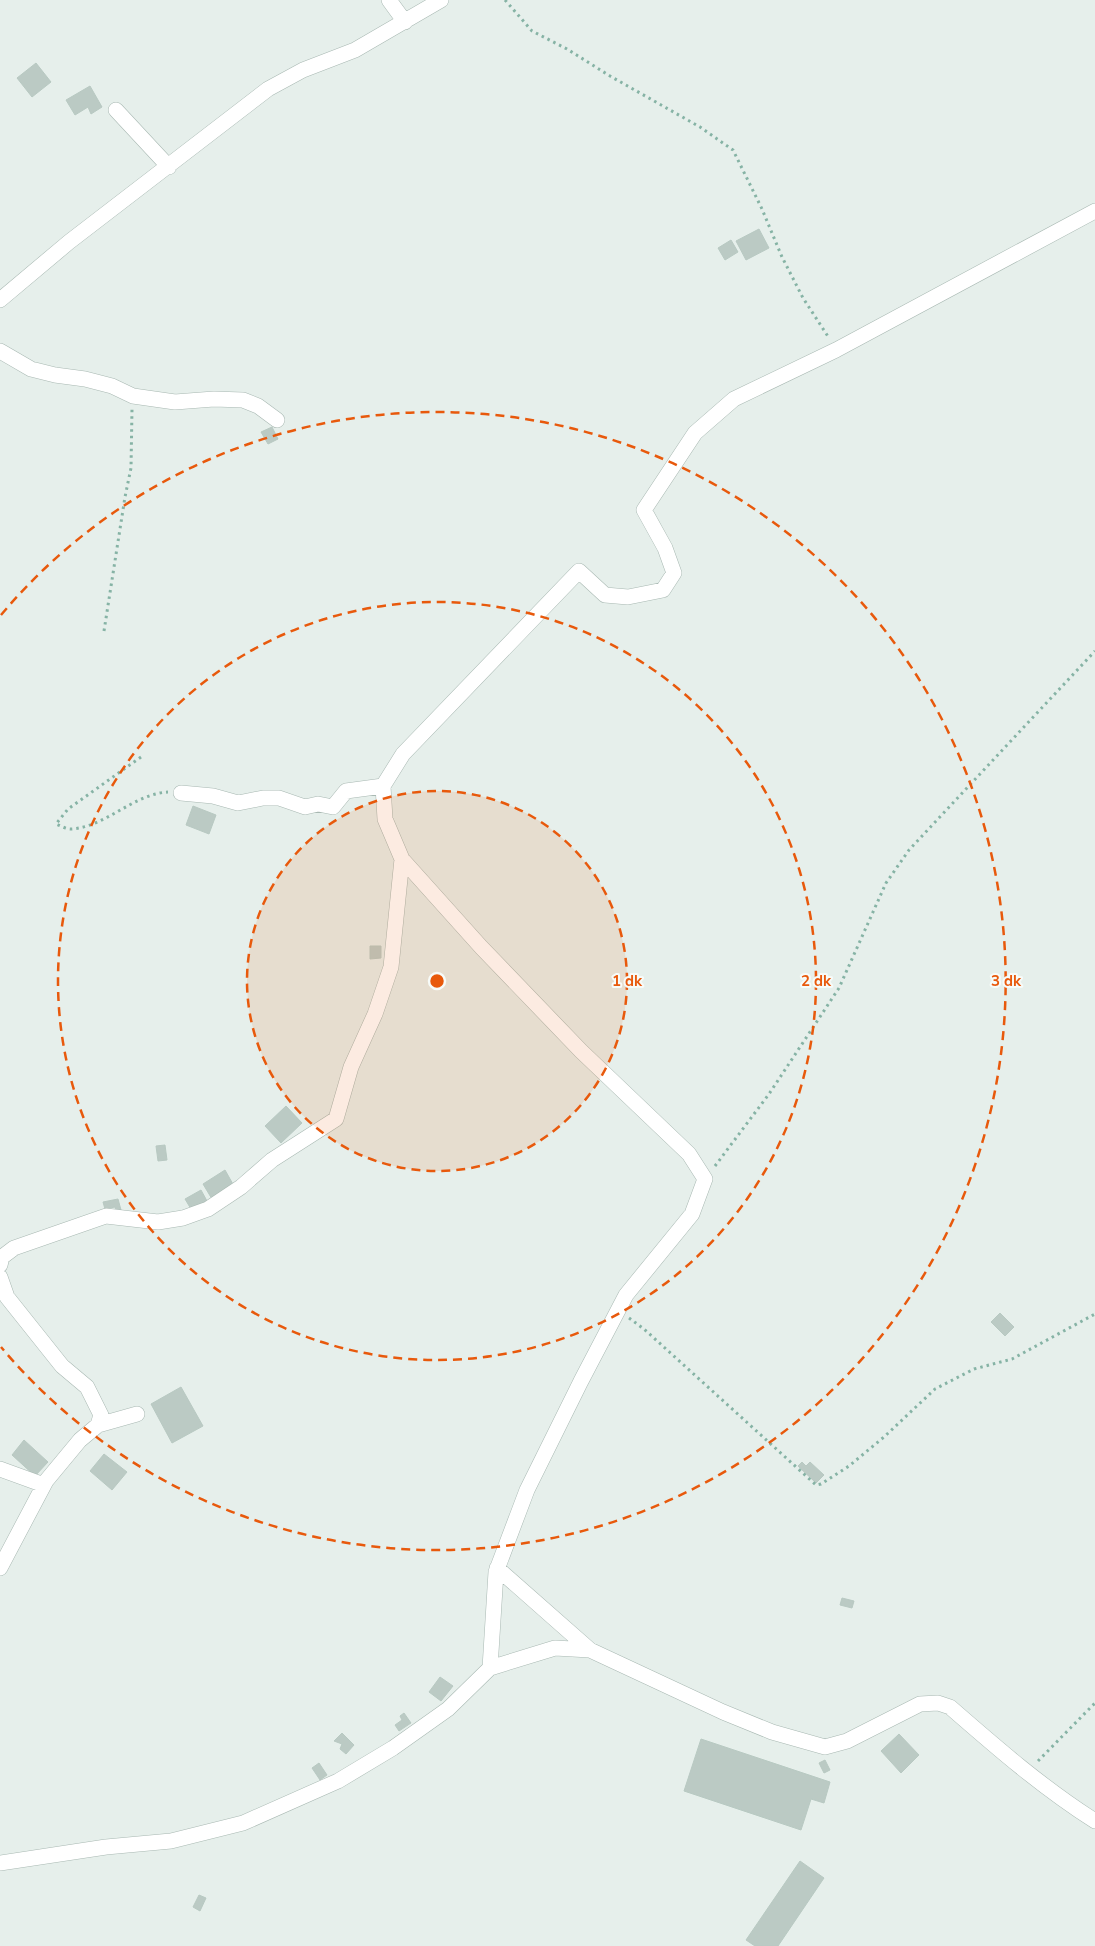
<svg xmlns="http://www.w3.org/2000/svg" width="1095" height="1946" font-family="'Nunito Sans',sans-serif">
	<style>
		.building { fill: #bbcac4; stroke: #b8c9c2 }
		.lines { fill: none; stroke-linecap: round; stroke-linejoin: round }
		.minor-casing { stroke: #a8b8b2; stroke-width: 16 }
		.path { stroke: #86b3a5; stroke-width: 3; stroke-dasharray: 2.5 4; stroke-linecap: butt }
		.minor { stroke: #fff; stroke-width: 15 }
		.ring { fill: none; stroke: #e8590c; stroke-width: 2.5; stroke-dasharray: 9 6 }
		.centre { fill: #e8590c; stroke: #f7fbf9; stroke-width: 2.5 }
		.ring-label { font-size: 15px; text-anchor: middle; font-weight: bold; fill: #e8590c; stroke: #f7fbf9; stroke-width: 4; stroke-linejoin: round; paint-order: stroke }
	</style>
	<rect width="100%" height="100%" fill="#e6efeb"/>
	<path class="building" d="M36,63L51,82L32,97L17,78Z
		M90,86L102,107L91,114L88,107L75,115L66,100Z
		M759,229L769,248L746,260L736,241Z
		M731,240L738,252L725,260L718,248Z
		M272,427L278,439L268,444L261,432Z
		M193,806L216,815L209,834L186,825Z
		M370,946H381V958L370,959Z
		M286,1106L302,1123L281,1143L265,1126Z
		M165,1145L167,1160L158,1161L156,1146Z
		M225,1170L234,1186L212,1199L203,1184Z
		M201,1190L207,1201L191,1209L185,1199Z
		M118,1199L121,1210L116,1211L115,1207L105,1209L103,1202Z
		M1000,1313L1014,1327L1005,1336L991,1322Z
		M181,1387L203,1426L172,1443L151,1404Z
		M24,1440L48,1462L35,1476L12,1455Z
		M104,1454L127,1472L112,1490L90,1471Z
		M802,1462L806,1466L810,1462L824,1475L816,1483L798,1466Z
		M842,1598L854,1601L852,1608L840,1605Z
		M440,1677L453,1686L441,1701L429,1692Z
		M404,1713L411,1723L399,1731L395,1725L402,1720L400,1716Z
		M342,1733L354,1745L346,1754L340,1749L342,1744L334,1741Z
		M899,1734L919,1755L901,1773L881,1751Z
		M701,1739L830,1782L824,1803L811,1799L801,1830L684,1791Z
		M825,1760L830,1770L824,1773L819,1763Z
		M319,1763L327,1775L320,1780L312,1768Z
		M800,1861L824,1878L778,1946H755L746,1940Z
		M199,1895L206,1898L200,1911L193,1907Z"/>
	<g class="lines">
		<defs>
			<path id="minor" d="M389,0L405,22
				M116,110L169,167
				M0,300L69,242L268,89L303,70L355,50L441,0
				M0,351L31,369L55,375L85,379L112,386L133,396L175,402L214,399L243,400L258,406L277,420
				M181,793L213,796L238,803L263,798H279L305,807L318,804L333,807L346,791L383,786
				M0,1265L2,1257L14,1248L106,1216L158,1222L183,1218L208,1209L241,1187L272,1160L336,1119L351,1067L375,1014L391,967L402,859
				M0,1277L7,1297L62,1366L87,1387L101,1415L98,1425L80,1440L46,1481L0,1568
				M98,1425L137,1414
				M0,1469L44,1485
				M497,1568L590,1650
				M490,1668L555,1648L590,1650L723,1712L772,1732L825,1747L847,1741L920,1704L938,1703L950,1707C997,1748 1043,1788 1095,1821
				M0,1863L106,1847L171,1841L243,1823L338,1781L393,1748L448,1709L490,1668L496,1572L527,1490L581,1381L626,1295L692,1214L705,1179L689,1154L581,1051L481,947L402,859L385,819L383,786L403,754L579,571L605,595L628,597L663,590L674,573L665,548L644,510L695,433L734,399L836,350L1095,211"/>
		</defs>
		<use href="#minor" class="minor-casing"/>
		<path class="path" d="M505,0L532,31L567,49L610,76L700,127L733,150L762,209L782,257L803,298L829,338
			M104,631L125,497L131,468L132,409
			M141,757L68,809L56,824C61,826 66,829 71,829C106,827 133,794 168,792
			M715,1166L769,1094L839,988L886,883L909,850L1095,651
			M629,1318L644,1329L816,1485L821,1484L849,1466L884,1437L935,1389L974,1369L1012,1359L1095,1314
			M1038,1761L1095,1703"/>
		<use href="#minor" class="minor"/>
	</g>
	<circle cx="437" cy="981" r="190" fill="#e8590c" fill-opacity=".12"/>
	<g class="ring">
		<circle cx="437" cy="981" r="190"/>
		<circle cx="437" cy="981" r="379"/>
		<path d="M1 615A569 569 0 1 1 1 1347"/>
	</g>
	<circle cx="437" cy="981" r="8" class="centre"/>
	<g class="ring-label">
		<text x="627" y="986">1 dk</text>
		<text x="816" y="986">2 dk</text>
		<text x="1006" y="986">3 dk</text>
	</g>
</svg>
